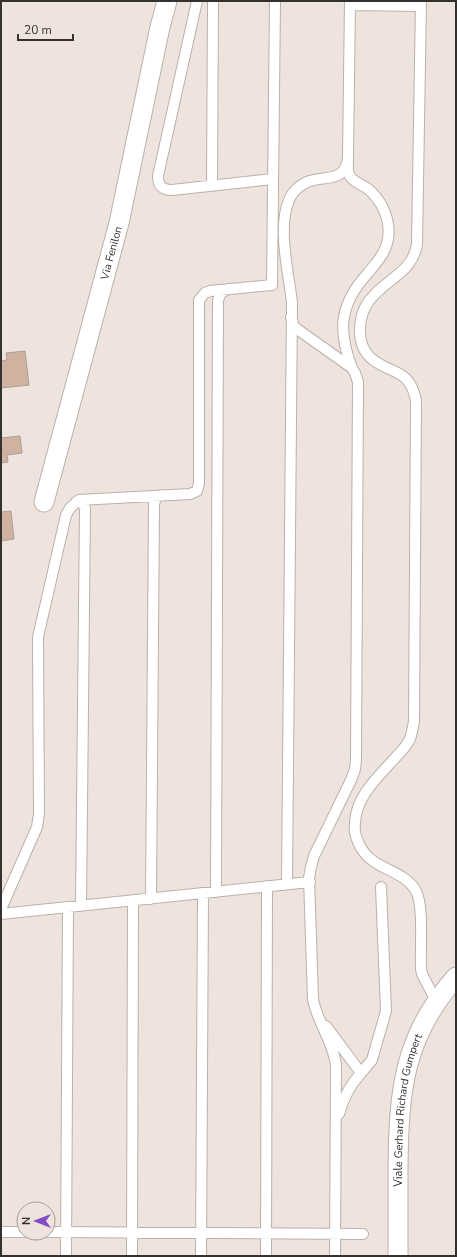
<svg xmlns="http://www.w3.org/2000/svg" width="457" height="1257" font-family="'Nunito Sans',sans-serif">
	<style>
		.building { fill: #cfb29f; stroke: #a99f99 }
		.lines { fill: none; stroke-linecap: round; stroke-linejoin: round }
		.lane-casing { stroke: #bbb0aa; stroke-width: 12 }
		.street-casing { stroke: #bbb0aa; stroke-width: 21 }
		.lane { stroke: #fff; stroke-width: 10 }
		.street { stroke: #fff; stroke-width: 19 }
		.labels { text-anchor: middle; stroke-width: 3; stroke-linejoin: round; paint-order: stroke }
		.street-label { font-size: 11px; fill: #35312e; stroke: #efe4dd }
	</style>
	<rect width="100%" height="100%" fill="#efe4dd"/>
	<path class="building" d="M25,351L29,385L1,388V361L7,360L6,353Z
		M20,436L22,453L7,455L8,462L1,463V438Z
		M11,511L14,539L1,541V512Z"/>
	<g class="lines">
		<defs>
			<path id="lane" d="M197,1L158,176C158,185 162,190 172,190L273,179
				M421,1L417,244C413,273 385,279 369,301C358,316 355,344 371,358C390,375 409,367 416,400L414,721C413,727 412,733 410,739C406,746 401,752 395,758C378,777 356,796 355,823C354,830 356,838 359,844C371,871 403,868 416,891C424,906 420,950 421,969L422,974L436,1001
				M350,5L421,6
				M348,161C348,166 347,172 350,176C353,182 362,185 367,188C382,200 391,220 388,239C386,253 376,263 368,273C340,304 337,329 352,368
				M212,185L213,1
				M291,317L294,326L297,329L352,368L355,373L358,382L356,759L355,769L351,780L314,856L311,867L309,878L313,999C317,1022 334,1043 336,1066L335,1256
				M76,502H82L85,508L81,906
				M287,884L292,303C289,274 277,228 289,200C293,190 303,182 314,180C331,176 344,181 348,158L350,1
				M216,892L218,300L221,293L228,289
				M151,899L154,504L156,498L161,495
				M1,909L37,827L39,814L38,637L66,515L70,508L79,500L190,494L197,491L199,483V300L205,293L210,291L272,285L275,1
				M1,914L310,882
				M326,1026L361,1073C350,1085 343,1099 339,1114
				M361,1073L372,1060L386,1011L381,887
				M1,1232H24
				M48,1232L363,1234
				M66,1256L68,907
				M132,1256L133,900
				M201,1256L203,893
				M266,1256L267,886"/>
			<g id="street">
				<path id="s1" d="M44,502L119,223L160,27L167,1"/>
				<path id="s2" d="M398,1256C398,1226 398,1197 398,1167C399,1091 403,1037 456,977"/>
			</g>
		</defs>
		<use href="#lane" class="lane-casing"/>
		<use href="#street" class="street-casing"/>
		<use href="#lane" class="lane"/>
		<use href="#street" class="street"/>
	</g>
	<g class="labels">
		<g class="street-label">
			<text dy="4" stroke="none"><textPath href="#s1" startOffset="258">Via Fenilon</textPath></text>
			<text dy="4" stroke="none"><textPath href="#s2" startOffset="147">Viale Gerhard Richard Gumpert</textPath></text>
		</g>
	</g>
	<rect width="457" height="1257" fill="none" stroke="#35312e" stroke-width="4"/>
	<g transform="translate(36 1221) rotate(270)"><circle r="19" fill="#efe4dd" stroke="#a59c97"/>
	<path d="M0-3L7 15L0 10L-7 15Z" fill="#814bc2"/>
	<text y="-6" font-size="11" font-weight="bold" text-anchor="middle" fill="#35312e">N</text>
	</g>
	<path d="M18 34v6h55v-6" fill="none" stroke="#35312e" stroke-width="2"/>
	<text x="24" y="34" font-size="12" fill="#35312e" stroke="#efe4dd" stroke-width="3" paint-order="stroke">20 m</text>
</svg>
